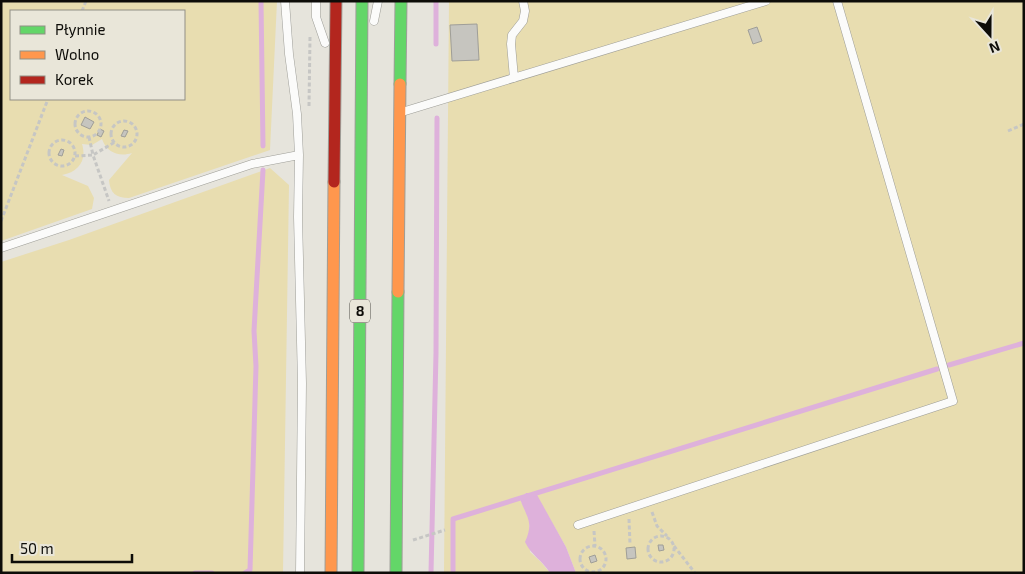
<svg xmlns="http://www.w3.org/2000/svg" width="1025" height="574" font-family="'Exo 2',sans-serif">
	<style>
		.green { fill: #e8ddb0; fill-rule: evenodd }
		.water { fill: #deb1db }
		.lines { fill: none; stroke-linecap: round; stroke-linejoin: round }
		.stream { stroke: #deb1db; stroke-width: 5 }
		.building { fill: #c6c5bf; stroke: #9f9e98 }
		.lane-casing { stroke: #9e9e98; stroke-width: 9 }
		.fast-casing { stroke: #9e9e98; stroke-width: 13 }
		.slow-casing { stroke: #9e9e98; stroke-width: 13 }
		.jam-casing { stroke: #9e9e98; stroke-width: 13 }
		.path { stroke: #c6c6c4; stroke-width: 3; stroke-dasharray: 4 2.5; stroke-linecap: butt }
		.lane { stroke: #fbfbfa; stroke-width: 8 }
		.fast { stroke: #63d668; stroke-width: 11 }
		.slow { stroke: #ff974d; stroke-width: 11 }
		.jam { stroke: #b3261e; stroke-width: 11 }
		.labels { text-anchor: middle; stroke-width: 5; stroke-linejoin: round; paint-order: stroke }
		.shield { fill: #e9e6d9; stroke: #4f4d47; stroke-width: 1 }
		.shield-label { font-size: 14px; font-weight: bold; fill: #0d0c08 }
	</style>
	<rect width="100%" height="100%" fill="#e6e4dc"/>
	<path class="green" d="M1,1H277L270,150L129,198C116,198 110,193 109,180L132,153C119,157 107,153 102,139L92,145L82,144C87,160 79,172 62,175L88,186L94,198L92,209L1,241ZM11,11H184V99H11Z
		M449,1H1024V573H576L566,547L535,493H526L520,499L529,518L530,552L541,562L550,573H444Z
		M270,168L289,185L283,573H1V262L69,240Z"/>
	<path class="water" d="M526,493H536L566,547L576,573H550C543,561 531,555 525,542C534,522 527,518 520,499Z"/>
	<g class="lines">
		<path class="stream" d="M261,1L263,146
			M436,1V44
			M949,365L1024,343
			M195,573H212
			M245,573L250,570L256,366L254,331L263,170
			M431,573L436,353L437,118
			M453,573V519L937,369"/>
	</g>
	<path class="building" d="M477,24L479,60L452,61L450,25Z
		M757,27L762,41L753,44L748,30Z
		M85,117L94,122L90,129L81,125Z
		M100,129L104,131L101,137L97,135Z
		M124,130L128,131L125,137L121,136Z
		M61,149L64,150L62,156L58,155Z
		M658,545H663L664,550L659,551Z
		M635,547L636,558L627,559L626,548Z
		M595,555L597,561L591,563L589,557Z"/>
	<g class="lines">
		<defs>
			<path id="lane" d="M285,1L289,54L297,114L299,155L298,217L302,383L300,573
				M316,1V17L325,43
				M374,21L378,1
				M514,78L511,44L512,35L523,21L525,11L523,1
				M402,112L766,1
				M1,248L252,164L299,155
				M578,525L953,401L837,1"/>
			<path id="fast" d="M400,84L401,1
				M358,573L362,1
				M396,573L398,292"/>
			<path id="slow" d="M398,292L400,84
				M331,573L334,182"/>
			<path id="jam" d="M334,182L336,1"/>
		</defs>
		<use href="#lane" class="lane-casing"/>
		<use href="#fast" class="fast-casing"/>
		<use href="#slow" class="slow-casing"/>
		<use href="#jam" class="jam-casing"/>
		<path class="path" d="M82,11L86,1
			M309,106L310,37
			M75 124a13 13 0 1 1 26 0a13 13 0 1 1-26 0Z
			M111 134a13 13 0 1 1 26 0a13 13 0 1 1-26 0Z
			M1008,131L1024,124
			M89,137L93,155L115,142
			M49 153a13 13 0 1 1 26 0a13 13 0 1 1-26 0Z
			M75,156L93,155L109,201
			M1,221L48,99
			M652,512L657,526L667,536
			M629,519L630,544
			M594,531L595,546
			M648 549a13 13 0 1 1 26 0a13 13 0 1 1-26 0Z
			M413,540L445,530
			M674,546L695,573
			M580 559a13 13 0 1 1 26 0a13 13 0 1 1-26 0Z"/>
		<use href="#lane" class="lane"/>
		<use href="#fast" class="fast"/>
		<use href="#slow" class="slow"/>
		<use href="#jam" class="jam"/>
	</g>
	<g class="labels">
		<rect class="shield" x="350" y="299.5" width="20" height="23" rx="4"/>
		<g class="shield-label">
			<text x="360" y="316">8</text>
		</g>
	</g>
	<rect width="1025" height="574" fill="none" stroke="#0d0c08" stroke-width="5"/>
	<rect x="10" y="10" width="175" height="90" fill="#e9e6d9" stroke="#918f85"/>
	<rect x="20" y="26" width="25" height="8" fill="#63d668" stroke="#918f85"/>
	<text x="55" y="35" font-size="15" fill="#0d0c08">Płynnie</text>
	<rect x="20" y="51" width="25" height="8" fill="#ff974d" stroke="#918f85"/>
	<text x="55" y="60" font-size="15" fill="#0d0c08">Wolno</text>
	<rect x="20" y="76" width="25" height="8" fill="#b3261e" stroke="#918f85"/>
	<text x="55" y="85" font-size="15" fill="#0d0c08">Korek</text>
	<g transform="translate(990 35) rotate(159)" stroke="#e9e6d9" stroke-width="4" paint-order="stroke">
	<path d="M0-4L9 19L0 12L-9 19Z" fill="#0d0c08"/>
	<text y="-8" font-size="14" font-weight="bold" text-anchor="middle" fill="#0d0c08">N</text>
	</g>
	<path d="M12 554v8h120v-8" fill="none" stroke="#0d0c08" stroke-width="2.5"/>
	<text x="20" y="554" font-size="15" fill="#0d0c08" stroke="#e9e6d9" stroke-width="4" paint-order="stroke">50 m</text>
</svg>
